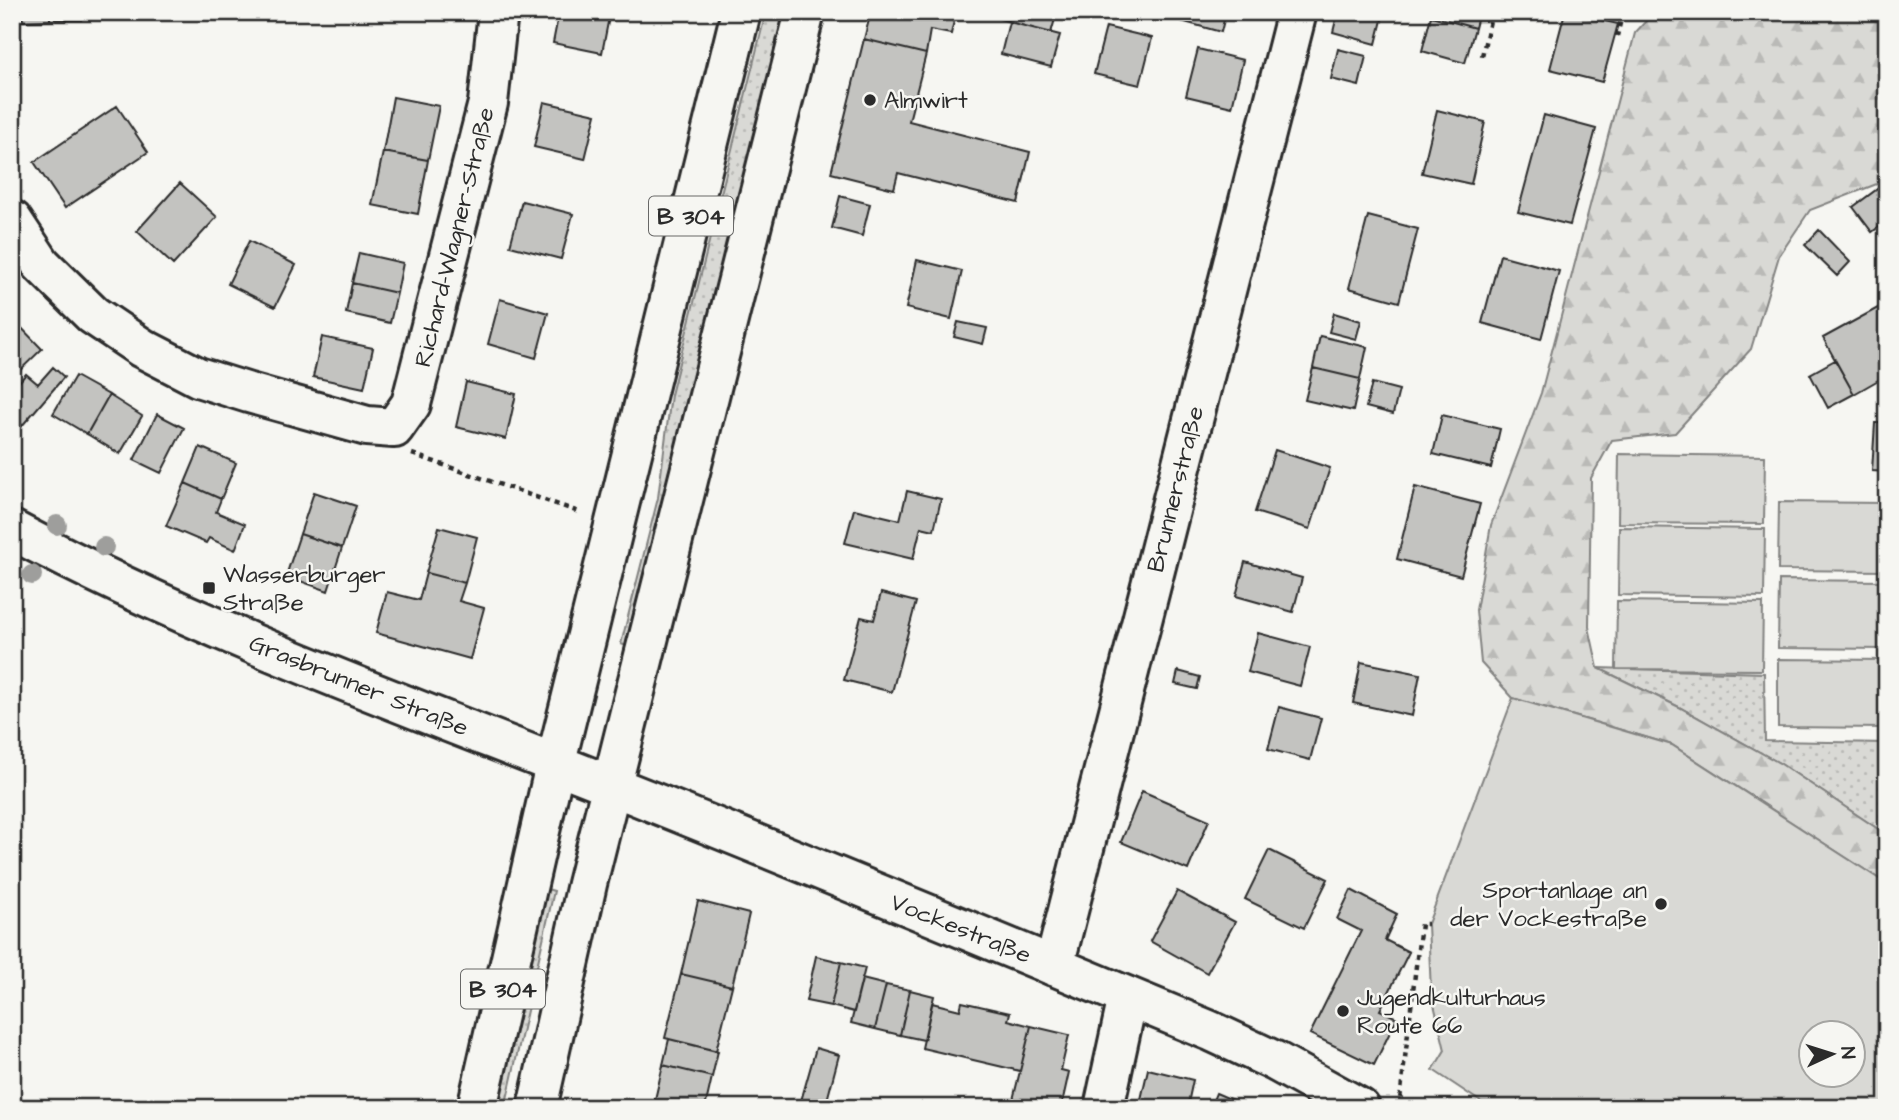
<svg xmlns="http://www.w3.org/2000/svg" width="1899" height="1120" font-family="'Architects Daughter',sans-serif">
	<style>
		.grass { fill: url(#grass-dots); stroke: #828280; stroke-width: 2 }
		.forest { fill: url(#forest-firs); stroke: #828280; stroke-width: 2 }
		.pitch { fill: #d9d9d5; stroke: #828280; stroke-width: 2; fill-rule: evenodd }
		.building { fill: #c3c3c0; stroke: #2b2b2b; stroke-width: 2 }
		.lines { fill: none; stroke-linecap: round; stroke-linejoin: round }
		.minor-casing { stroke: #2b2b2b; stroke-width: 44 }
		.major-casing { stroke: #2b2b2b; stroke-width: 44 }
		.path { stroke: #2b2b2b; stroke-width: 4.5; stroke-dasharray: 5 5; stroke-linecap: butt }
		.minor { stroke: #f6f6f2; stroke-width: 38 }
		.major { stroke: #f6f6f2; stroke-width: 38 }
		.tree { fill: #9e9e9c }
		.poi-dot { fill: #2b2b2b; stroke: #f6f6f2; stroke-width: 2.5 }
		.labels { text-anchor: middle; stroke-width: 5; stroke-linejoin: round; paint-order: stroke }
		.shield { fill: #f6f6f2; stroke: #686867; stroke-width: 2 }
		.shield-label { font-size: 23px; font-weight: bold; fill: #2b2b2b }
		.poi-label { font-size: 24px; fill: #2b2b2b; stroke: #f6f6f2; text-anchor: start }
		.street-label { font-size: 24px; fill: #2b2b2b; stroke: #f6f6f2 }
	</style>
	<defs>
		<pattern id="grass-dots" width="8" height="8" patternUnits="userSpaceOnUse" patternTransform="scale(1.75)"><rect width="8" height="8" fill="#d9d9d5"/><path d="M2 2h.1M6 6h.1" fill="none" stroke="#babab7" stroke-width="1.8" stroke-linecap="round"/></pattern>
		<pattern id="forest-firs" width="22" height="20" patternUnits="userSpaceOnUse" patternTransform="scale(1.75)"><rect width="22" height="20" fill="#d9d9d5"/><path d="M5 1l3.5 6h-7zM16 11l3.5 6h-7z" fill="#babab7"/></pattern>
	</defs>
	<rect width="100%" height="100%" fill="#f6f6f2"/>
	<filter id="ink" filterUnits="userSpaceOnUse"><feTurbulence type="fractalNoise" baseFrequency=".0143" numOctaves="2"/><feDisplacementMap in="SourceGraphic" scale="14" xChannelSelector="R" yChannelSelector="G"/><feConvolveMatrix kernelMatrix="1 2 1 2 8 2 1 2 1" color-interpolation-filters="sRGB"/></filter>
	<g filter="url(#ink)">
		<path class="grass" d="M766,12H784L630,647L621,644L658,498L671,395Z
			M1598,668L1764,673L1765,741L1887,743V835L1781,764L1679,707Z
			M547,889L554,891L505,1108H498Z"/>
		<path class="forest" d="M1654,12H1887V180L1810,210L1779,256L1751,349L1675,433L1612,440L1591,478L1589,627L1598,668L1679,707L1781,764L1887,835V884L1672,745L1513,698L1481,663L1476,610L1491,525L1541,393L1635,33Z"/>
		<path class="pitch" d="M1619,454L1765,456L1764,524L1618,523Z
			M1779,502L1887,503V571L1778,570Z
			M1619,527L1765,529L1764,597L1618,595Z
			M1779,580L1887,581V649L1778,648Z
			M1617,601L1763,603L1762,670L1616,669Z
			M1778,659L1887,660V728L1778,727Z
			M1513,698L1672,745L1887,884V1108H1490L1433,1070L1445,1050L1431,992L1428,924ZM1854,1032V1074H1812V1032Z"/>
		<path class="building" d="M22,12H50V20L23,21Z
			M50,12H81L82,20H50Z
			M81,12H135L134,15H81Z
			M559,12H610L602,53L553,43Z
			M871,12H956L951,34L930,30L926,54L864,39Z
			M1002,12H1057L1051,33L1000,19Z
			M1171,12H1226L1221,32L1170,18Z
			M1338,12H1384L1376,44L1333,32Z
			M1432,12H1479L1475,28L1431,16Z
			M1565,12L1618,24L1602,82L1550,69Z
			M1431,16L1475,28L1465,63L1422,51Z
			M1009,22L1060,35L1051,67L1001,54Z
			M1106,27L1152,38L1140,85L1094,74Z
			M864,39L926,54L909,121L1030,152L1018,203L898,173L894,189L831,173Z
			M1198,49L1243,60L1232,107L1186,96Z
			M1338,49L1366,56L1359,86L1331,79Z
			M393,97L439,106L428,160L383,152Z
			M544,102L596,114L585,159L534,147Z
			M117,106L148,152L65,208L34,162Z
			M1437,110L1485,122L1471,184L1422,173Z
			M1544,115L1596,129L1570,225L1518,212Z
			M383,152L428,160L418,214L372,205Z
			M180,183L217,217L173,265L137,231Z
			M1880,187L1887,197V221L1872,232L1853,207Z
			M840,196L870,204L862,236L832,228Z
			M522,201L573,214L561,259L510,246Z
			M1368,216L1418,229L1399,302L1349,288Z
			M1819,230L1850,262L1837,276L1805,245Z
			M249,241L296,265L275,307L228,284Z
			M359,253L403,263L397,293L352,283Z
			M1500,255L1559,271L1541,339L1482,323Z
			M917,260L962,271L951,319L906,308Z
			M352,283L397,293L390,323L346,313Z
			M500,299L548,313L536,358L488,344Z
			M1887,303V375L1854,394L1823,338Z
			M1334,313L1361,321L1356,339L1329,332Z
			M13,319L42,349L12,378V320Z
			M958,322L987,328L983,344L954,337Z
			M1320,336L1367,347L1360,379L1313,368Z
			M322,337L373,348L364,388L313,377Z
			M1835,360L1854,394L1828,408L1810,374Z
			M53,367L64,377L21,427L12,419V390L26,374L38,384Z
			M1313,368L1360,379L1353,411L1305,400Z
			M75,376L109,395L87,434L53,414Z
			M466,382L516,394L506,439L456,427Z
			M1372,383L1399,390L1393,414L1366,407Z
			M109,395L142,416L120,454L87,434Z
			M157,414L184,428L161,473L134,460Z
			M1442,415L1500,429L1491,468L1433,454Z
			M1875,423H1887V472L1872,471Z
			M200,447L236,463L221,499L185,483Z
			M1275,450L1330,468L1310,529L1255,512Z
			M185,483L221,499L216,512L245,524L235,550L209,538L206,543L166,526Z
			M1415,487L1480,504L1461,576L1397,559Z
			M907,491L941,499L934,530L921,527L913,559L845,543L854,509L900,520Z
			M314,492L356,506L342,548L300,534Z
			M439,527L477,537L465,583L426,573Z
			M300,534L342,548L328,591L286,576Z
			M1245,562L1302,578L1293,612L1236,596Z
			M426,573L465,583L459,601L484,608L470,659L376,633L387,592L419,600Z
			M881,593L916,602L892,692L844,680L861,617L874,620Z
			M1258,633L1310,647L1300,686L1248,672Z
			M1361,662L1420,674L1412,716L1353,703Z
			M1178,671L1200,677L1197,689L1175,684Z
			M1279,707L1321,718L1310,760L1268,749Z
			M1142,791L1209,820L1188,870L1121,842Z
			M1269,850L1328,879L1304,928L1245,899Z
			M1351,890L1397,914L1385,940L1409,952L1380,1010L1397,1018L1374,1065L1310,1034L1361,931L1337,919Z
			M1177,891L1235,922L1207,973L1150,941Z
			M698,901L749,914L732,986L681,974Z
			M816,956L841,962L831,1006L806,1001Z
			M841,962L865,968L854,1012L831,1006Z
			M681,974L732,986L716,1051L665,1038Z
			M862,979L886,985L875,1029L851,1023Z
			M886,985L910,990L900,1035L875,1029Z
			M910,990L934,996L924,1040L900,1035Z
			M962,1002L1010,1013L1008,1020L1031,1026L1020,1071L922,1048L932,1003L960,1010Z
			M1031,1026L1069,1035L1061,1070L1069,1072L1061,1108H1011Z
			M669,1039L718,1051L712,1077L663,1065Z
			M816,1048L839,1055L825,1108H799Z
			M663,1065L712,1077L705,1108H653Z
			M1148,1069L1193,1080L1187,1108H1139Z
			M1216,1093L1251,1108H1210Z"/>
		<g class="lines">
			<defs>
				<path id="minor" d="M12,220L41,264L93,315L142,348L198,377L249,393L367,426L394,428L411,404L488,103L498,12
					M1054,966L1297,12
					M1104,1108L1128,997"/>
				<path id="major" d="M12,530C216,639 436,715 650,801C838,876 1025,954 1213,1032L1275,1061L1360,1108
					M477,1108L555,765L741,12
					M537,1108L587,884L805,12"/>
			</defs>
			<use href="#minor" class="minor-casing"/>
			<use href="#major" class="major-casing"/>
			<path class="path" d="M1610,12L1622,15L1617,36
				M1482,56L1492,12
				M412,454L579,512
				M1399,1108L1421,924H1428"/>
			<use href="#minor" class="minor"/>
			<use href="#major" class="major"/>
		</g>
		<g class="tree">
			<circle cx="57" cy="525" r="10"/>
			<circle cx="104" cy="547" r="10"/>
			<circle cx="32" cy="575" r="10"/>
		</g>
	</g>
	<g class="poi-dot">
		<circle cx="870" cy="100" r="7"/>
		<rect x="202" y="581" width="14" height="14" rx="3.5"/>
		<circle cx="1661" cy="904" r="7"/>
		<circle cx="1343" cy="1011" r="7"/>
	</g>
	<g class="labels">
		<g class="shield">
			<rect x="649" y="196.5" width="84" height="39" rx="5"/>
			<rect x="461" y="969.5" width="84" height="39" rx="5"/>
		</g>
		<g class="shield-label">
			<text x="691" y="224">B 304</text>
			<text x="503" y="997">B 304</text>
		</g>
		<g class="poi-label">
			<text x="884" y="108">Almwirt</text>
			<text x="223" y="582">Wasserburger<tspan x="223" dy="28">Straße</tspan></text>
			<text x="1647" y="898" text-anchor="end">Sportanlage an<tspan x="1647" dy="28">der Vockestraße</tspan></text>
			<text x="1357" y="1005">Jugendkulturhaus<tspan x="1357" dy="28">Route 66</tspan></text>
		</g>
		<g class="street-label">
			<text transform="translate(454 237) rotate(-76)" y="8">Richard-Wagner-Straße</text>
			<text transform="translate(1175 489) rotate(-76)" y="8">Brunnerstraße</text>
			<text transform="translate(359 685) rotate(22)" y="8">Grasbrunner Straße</text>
			<text transform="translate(961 928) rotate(22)" y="8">Vockestraße</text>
		</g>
	</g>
	<rect width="1899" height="1120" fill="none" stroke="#f6f6f2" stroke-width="42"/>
	<rect x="21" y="21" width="1857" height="1078" fill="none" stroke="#2b2b2b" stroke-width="2.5" filter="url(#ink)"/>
	<g transform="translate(1832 1054) rotate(86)"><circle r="33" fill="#f6f6f2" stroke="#a5a5a2" stroke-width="2"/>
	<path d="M0-5L12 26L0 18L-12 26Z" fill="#2b2b2b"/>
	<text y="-10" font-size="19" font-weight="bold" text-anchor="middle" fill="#2b2b2b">N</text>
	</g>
</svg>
